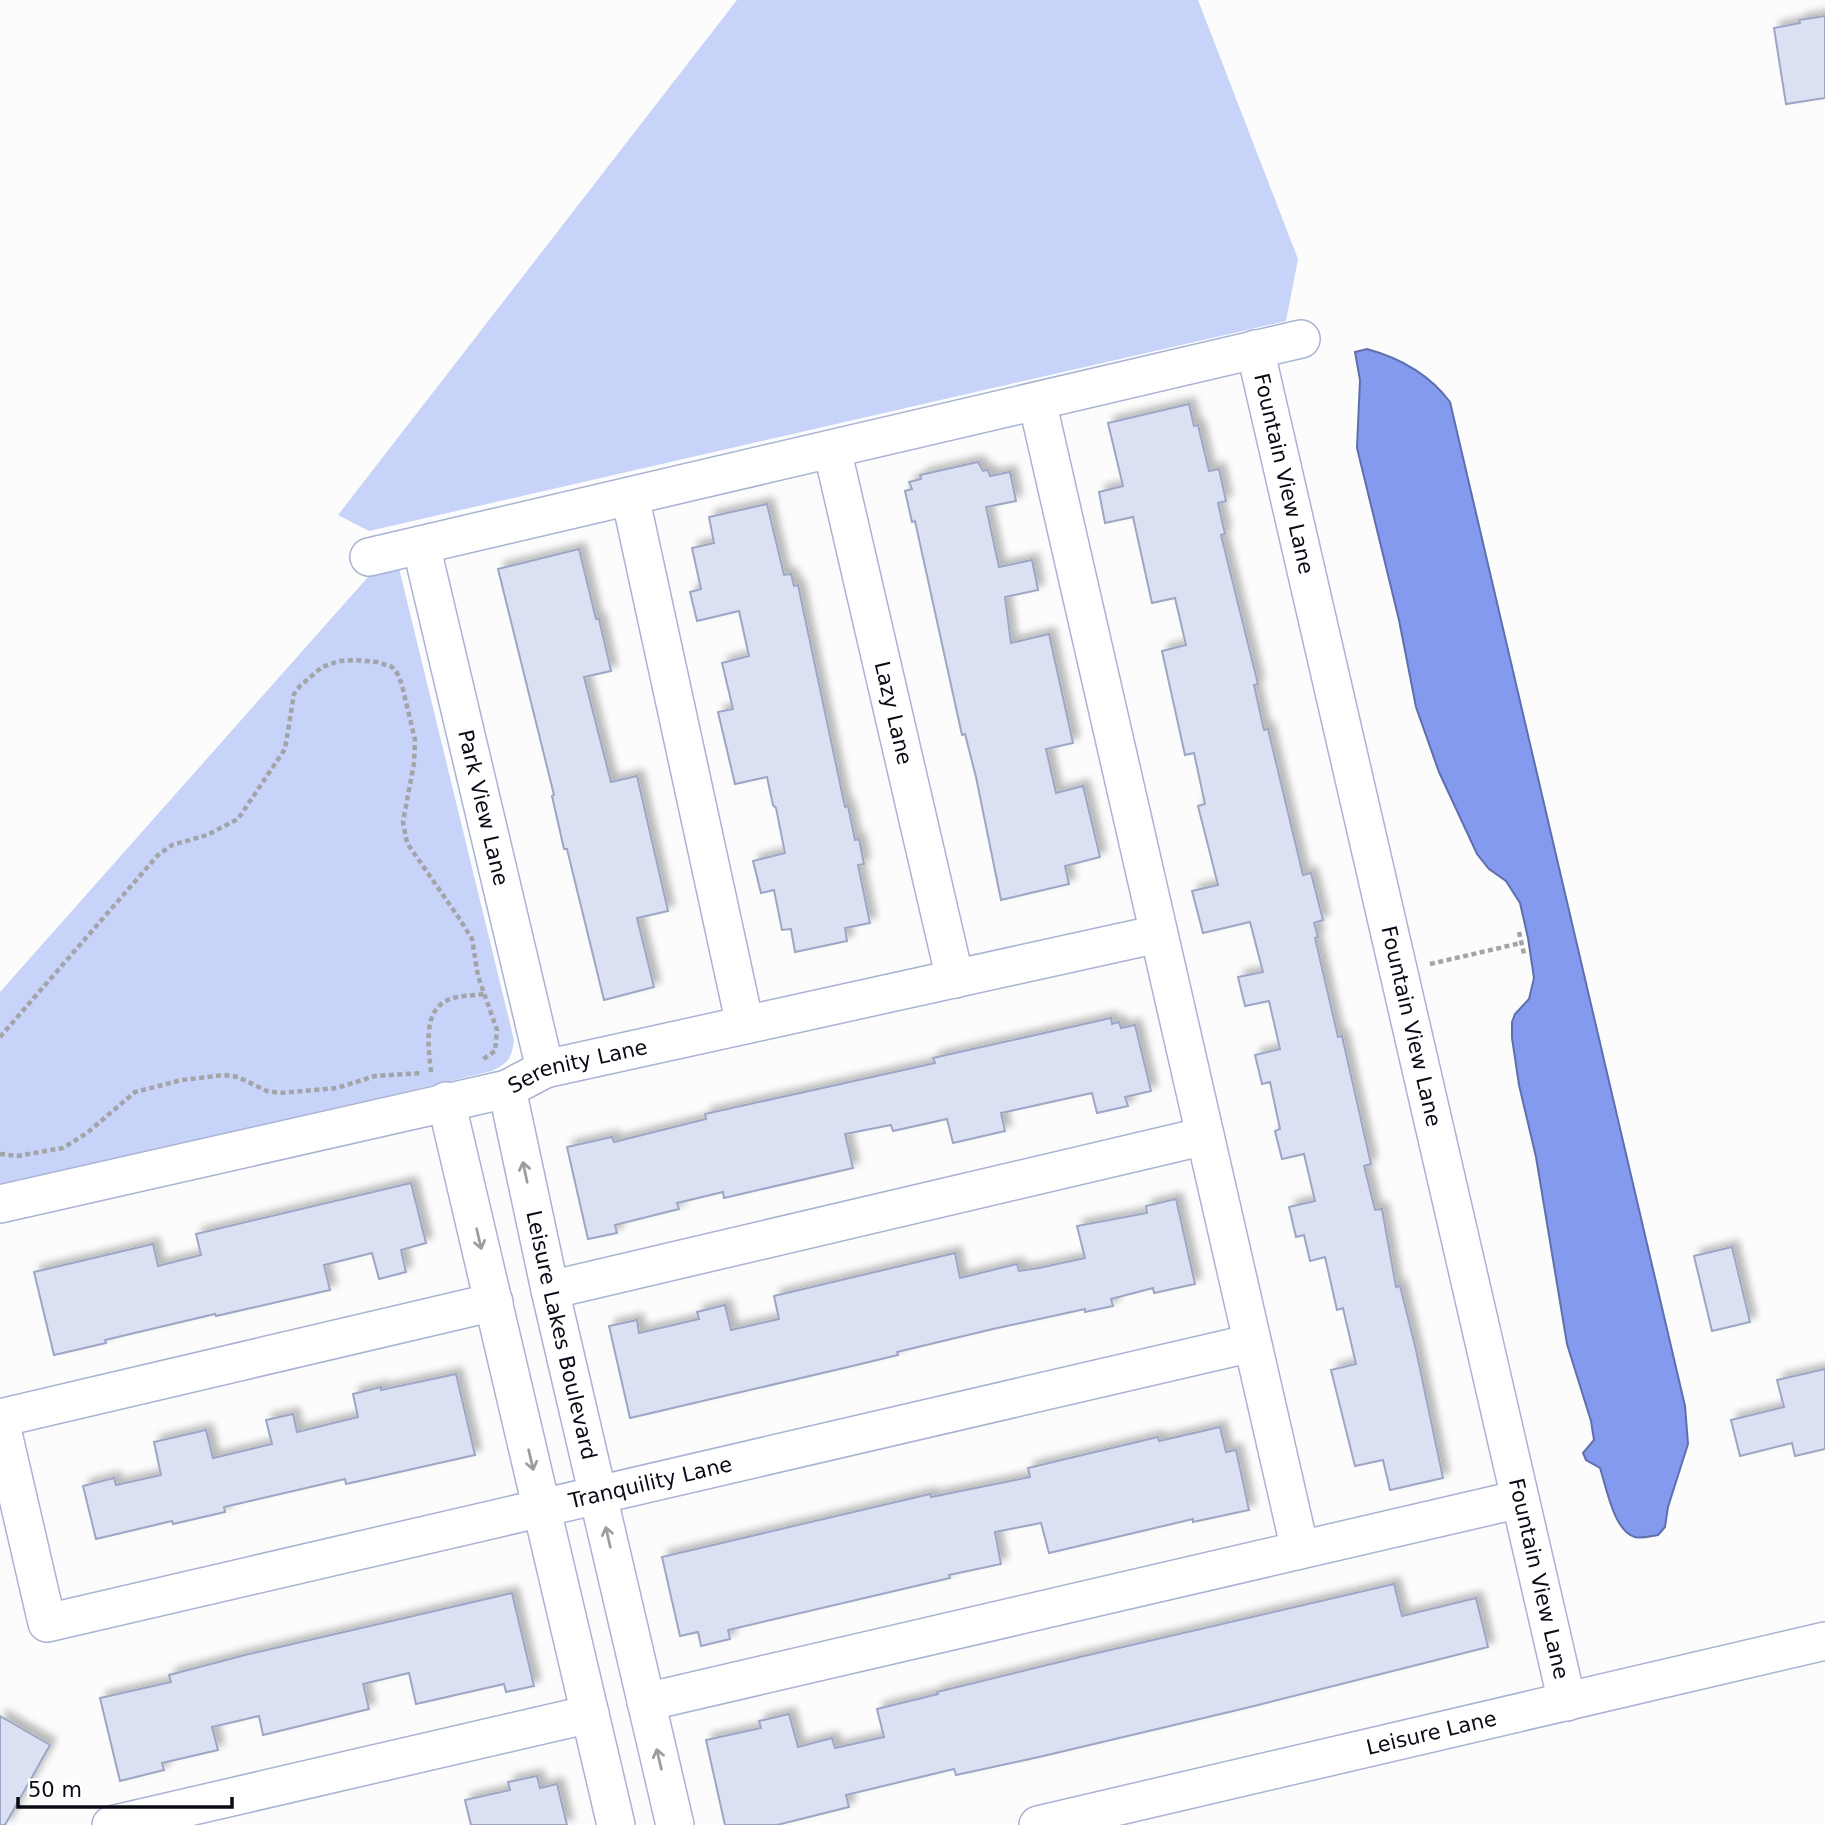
<svg xmlns="http://www.w3.org/2000/svg" width="1825" height="1825" font-family="'DejaVu Sans',sans-serif">
	<style>
		.green { fill: #c7d3f8 }
		.water { fill: #849aee; stroke: #5f6fad; stroke-width: 2 }
		.building { fill: #dbe1f3; stroke: #9ca6c5; stroke-width: 2; filter: url(#shadow) }
		.lines { fill: none; stroke-linecap: round; stroke-linejoin: round }
		.minor-casing { stroke: #a9b3d3; stroke-width: 40 }
		.path { stroke: #a3a4a8; stroke-width: 4.5; stroke-dasharray: 5 3.5; stroke-linecap: butt }
		.minor { stroke: #fff; stroke-width: 37 }
		.oneway { stroke: #9c9da2 }
		.labels { text-anchor: middle; stroke-width: 5; stroke-linejoin: round; paint-order: stroke }
		.street-label { font-size: 21px; fill: #080b16; stroke: #fff }
	</style>
	<defs>
		<filter id="shadow"><feDropShadow dx="6" dy="-6" stdDeviation="3.5" flood-color="#0004"/></filter>
	</defs>
	<rect width="100%" height="100%" fill="#fcfcfc"/>
	<path class="green" d="M737,0H1198L1298,259L1286,321L369,531L338,515Z
		M398,564L514,1040C512,1058 508,1063 492,1071L0,1188V992L376,568Z"/>
	<path class="water" d="M1367,349C1400,358 1429,374 1450,402L1685,1406L1688,1444L1668,1507L1665,1527L1658,1535C1651,1536 1642,1539 1635,1537C1614,1532 1606,1486 1600,1468L1586,1460L1583,1453L1594,1440L1591,1421L1567,1344L1536,1157L1519,1085L1512,1038V1022L1515,1014L1529,999L1534,978L1528,938L1520,903L1506,881L1489,869L1477,854L1439,772L1416,707L1399,620L1357,448L1360,380L1355,352Z"/>
	<path class="building" d="M1825,16V98L1786,104L1774,28L1800,23L1799,20Z
		M1189,404L1194,426L1198,425L1209,471L1219,469L1226,501L1218,503L1225,534L1221,535L1258,684L1254,685L1264,730L1268,729L1303,875L1311,873L1323,920L1314,923L1318,937L1315,938L1338,1037L1342,1036L1371,1164L1364,1166L1375,1210L1382,1209L1396,1287L1400,1286L1416,1350L1443,1478L1390,1490L1383,1460L1355,1466L1331,1370L1356,1364L1343,1308L1337,1310L1325,1257L1310,1261L1304,1235L1296,1237L1289,1207L1315,1201L1304,1154L1282,1159L1275,1131L1280,1129L1270,1082L1262,1084L1255,1055L1280,1049L1269,1001L1245,1006L1238,977L1263,972L1250,922L1203,933L1192,891L1218,885L1198,806L1205,804L1194,753L1185,755L1162,651L1186,645L1175,598L1152,603L1133,517L1105,523L1099,492L1123,486L1108,423Z
		M978,462L983,471L988,470L990,476L1010,472L1016,501L986,507L999,567L1032,560L1038,590L1005,597L1011,643L1049,634L1073,743L1046,749L1056,793L1083,786L1100,857L1065,866L1069,884L1001,900L976,777L965,734L962,735L915,521L912,522L905,491L912,489L909,482L921,479L920,475Z
		M767,504L784,575L791,574L794,586L798,585L845,807L848,806L855,840L859,839L864,864L858,865L870,923L845,928L847,941L795,952L791,929L782,930L774,890L761,893L753,861L785,853L776,808L773,805L767,777L735,784L718,712L733,709L722,663L749,656L739,611L697,621L690,592L701,589L692,548L714,543L709,517Z
		M579,549L596,619H599L611,671L584,677L611,782L637,776L668,911L637,918L654,987L604,1000L567,849H564L552,796L554,795L498,569Z
		M1111,1018L1112,1024L1119,1022L1121,1028L1135,1025L1151,1091L1125,1097L1128,1106L1097,1113L1092,1093L1001,1113L1005,1131L953,1143L947,1119L893,1131L891,1125L845,1134L853,1168L724,1198L723,1192L677,1203L679,1209L615,1225L617,1233L588,1239L567,1147L612,1137L614,1142L706,1119L705,1114L935,1063L933,1058Z
		M411,1183L426,1243L401,1250L406,1272L379,1279L372,1253L324,1265L330,1290L216,1316L215,1314L105,1340L106,1343L54,1355L34,1272L153,1244L158,1266L201,1255L196,1234Z
		M1176,1199L1195,1284L1154,1293L1153,1288L1111,1299L1113,1306L1085,1312V1309L993,1329L897,1352L898,1355L844,1368L630,1418L609,1326L637,1320L639,1333L699,1319L697,1312L725,1305L731,1330L779,1319L774,1296L955,1253L960,1278L1017,1264L1019,1271L1039,1268L1085,1258L1077,1226L1147,1213L1146,1206Z
		M1732,1247L1750,1322L1712,1331L1694,1256Z
		M1825,1369V1449L1795,1456L1792,1443L1740,1456L1731,1420L1784,1407L1777,1380Z
		M456,1374L475,1455L346,1484L345,1479L224,1507L225,1512L173,1524L172,1521L96,1539L83,1486L114,1478L116,1485L161,1475L154,1442L206,1430L213,1458L272,1444L266,1420L293,1414L297,1432L358,1417L353,1394L381,1387V1390Z
		M1220,1427L1226,1452L1236,1450L1249,1510L1193,1522V1519L1049,1553L1041,1523L995,1532L1001,1564L949,1575L950,1578L728,1630L730,1639L701,1646L698,1632L680,1636L662,1557L930,1494L931,1497L1030,1477L1028,1468L1158,1437L1159,1441Z
		M1394,1584L1402,1616L1476,1598L1488,1647L1246,1708L1039,1757L956,1775L954,1769L846,1795L849,1807L777,1825H725L706,1740L761,1728L759,1721L789,1714L798,1747L832,1738L835,1748L884,1737L877,1709L938,1694L937,1692L1080,1657Z
		M512,1593L534,1686L506,1692L504,1684L416,1704L409,1673L363,1684L369,1709L263,1735L259,1716L212,1727L218,1750L162,1763L164,1770L120,1781L100,1698L171,1682L169,1675L245,1655Z
		M0,1716L50,1745L5,1825H0Z
		M537,1776L540,1788L557,1784L567,1825H471L465,1800L510,1790L508,1782Z"/>
	<g class="lines">
		<defs>
			<g id="minor">
				<path id="s1" d="M1255,349L1567,1702"/>
				<path d="M1037,401L1300,1550"/>
				<path id="s2" d="M832,449L955,979"/>
				<path d="M630,496L745,1025"/>
				<path id="s3" d="M421,545L545,1069"/>
				<path d="M369,557L1301,339"/>
				<path id="s4" d="M507,1089L550,1290L675,1825"/>
				<path d="M446,1101L616,1825"/>
				<path id="s5" d="M0,1204L507,1089L545,1069L1158,934"/>
				<path d="M550,1290L1205,1136"/>
				<path d="M0,1418L494,1302"/>
				<path id="s6" d="M0,1420L47,1623L1252,1343"/>
				<path d="M646,1702L1520,1499"/>
				<path d="M111,1825L590,1714"/>
				<path id="s7" d="M1038,1825L1825,1641"/>
			</g>
		</defs>
		<use href="#minor" class="minor-casing"/>
		<path class="path" d="M1519,932L1524,954
			M1430,964L1521,943
			M0,1037L158,855L172,845L207,835L238,819L285,749L294,694L300,686L322,667L339,661L355,660L377,662L392,667L397,673L402,685L415,740L414,763L403,822L407,843L459,918L472,939L478,976L497,1030L495,1051L482,1060
			M431,1072C429,1051 422,1013 446,1001C456,995 472,996 484,994
			M0,1154L17,1156L63,1148L87,1133L135,1092L182,1080L224,1075L238,1077L267,1091L280,1093L337,1088L375,1076L423,1073"/>
		<use href="#minor" class="minor"/>
	</g>
	<defs><path id="oneway-shaft" d="M-6 0H5M1.5-3L5.5 0L1.5 3" fill="none" stroke-width="1.6" stroke-linecap="round" stroke-linejoin="round" transform="scale(1.75)"/></defs>
	<g class="oneway">
		<use href="#oneway-shaft" transform="translate(525 1172) rotate(-102)"/>
		<use href="#oneway-shaft" transform="translate(479 1239) rotate(77)"/>
		<use href="#oneway-shaft" transform="translate(531 1460) rotate(77)"/>
		<use href="#oneway-shaft" transform="translate(608 1537) rotate(-103)"/>
		<use href="#oneway-shaft" transform="translate(659 1759) rotate(-103)"/>
	</g>
	<g class="labels">
		<g class="street-label">
			<text dy="7" stroke="none"><textPath href="#s1" startOffset="128">Fountain View Lane</textPath></text>
			<text dy="7" stroke="none"><textPath href="#s2" startOffset="271">Lazy Lane</textPath></text>
			<text dy="7" stroke="none"><textPath href="#s3" startOffset="270">Park View Lane</textPath></text>
			<text dy="7" stroke="none"><textPath href="#s1" startOffset="695">Fountain View Lane</textPath></text>
			<text dy="7" stroke="none"><textPath href="#s5" startOffset="595">Serenity Lane</textPath></text>
			<text dy="7" stroke="none"><textPath href="#s4" startOffset="252">Leisure Lakes Boulevard</textPath></text>
			<text dy="7" stroke="none"><textPath href="#s6" startOffset="828">Tranquility Lane</textPath></text>
			<text dy="7" stroke="none"><textPath href="#s1" startOffset="1262">Fountain View Lane</textPath></text>
			<text dy="7" stroke="none"><textPath href="#s7" startOffset="404">Leisure Lane</textPath></text>
		</g>
	</g>
	<path d="M18 1797v10h214v-10" fill="none" stroke="#080b16" stroke-width="3.5"/>
	<text x="28" y="1797" font-size="21" fill="#080b16" stroke="#ffffff" stroke-width="5" paint-order="stroke">50 m</text>
</svg>
